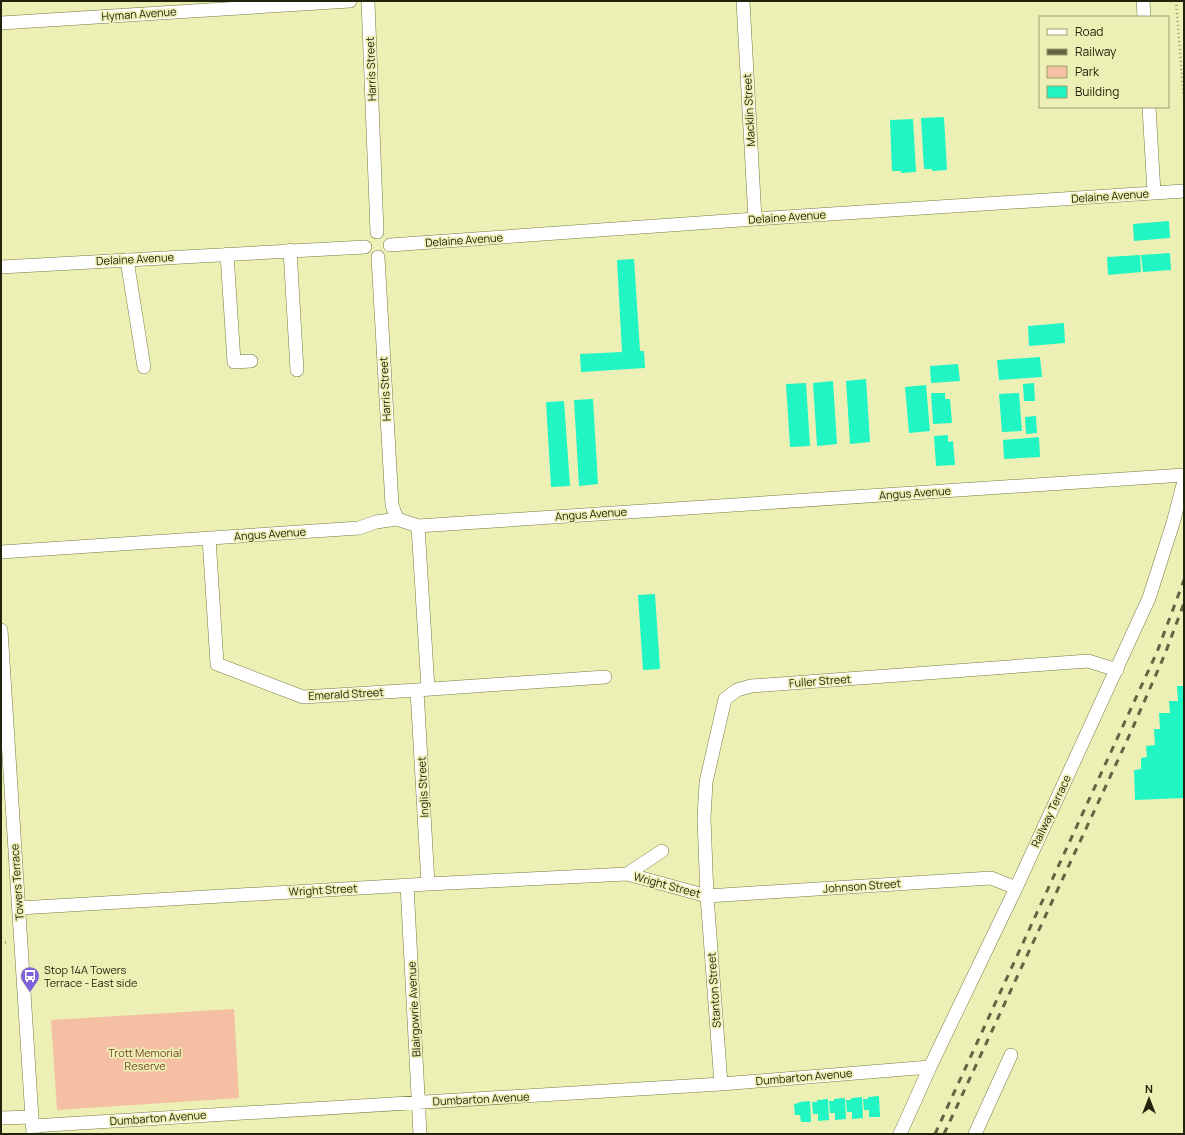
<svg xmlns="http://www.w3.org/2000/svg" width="1185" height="1135" font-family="Manrope,sans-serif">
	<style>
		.green { fill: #f4bfa2 }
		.building { fill: #20f5c3 }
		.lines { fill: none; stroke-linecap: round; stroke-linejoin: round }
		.minor-casing { stroke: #787a43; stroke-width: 14 }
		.path { stroke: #989b6f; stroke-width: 2.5; stroke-dasharray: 1 3; stroke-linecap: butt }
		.minor { stroke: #fff; stroke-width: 13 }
		.rail { stroke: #636542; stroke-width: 3; stroke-dasharray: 7 7; stroke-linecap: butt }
		.labels { text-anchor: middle; stroke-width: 3.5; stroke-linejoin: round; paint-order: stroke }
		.street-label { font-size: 11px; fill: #22230c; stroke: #edf0b5 }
		.poi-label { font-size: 11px; fill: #22230c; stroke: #edf0b5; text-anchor: start }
		.park-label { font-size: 11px; fill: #754528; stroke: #edf0b5 }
	</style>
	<rect width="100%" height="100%" fill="#edf0b5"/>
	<path class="green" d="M234,1009L239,1098L57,1110L51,1020Z"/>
	<path class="building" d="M944,117L947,170L932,171V169H924L921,118Z
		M913,119L916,172L901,173V171H892L890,120Z
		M1169,221L1170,238L1134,241L1133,224Z
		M1170,253L1171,270L1143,272L1141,255Z
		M1140,255L1141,272L1108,275L1107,257Z
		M634,259L640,351H644L645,368L581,372L580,354L622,352L617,260Z
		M1064,323L1065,343L1029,346L1028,326Z
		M1040,357L1042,377L999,380L997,360Z
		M958,364L960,381L931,383L930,366Z
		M866,379L870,442L850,444L846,381Z
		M833,381L837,444L817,446L813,383Z
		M806,383L810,446L790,447L786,384Z
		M1034,383L1035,401H1024L1023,384Z
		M926,385L930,431L909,433L905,387Z
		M931,393H945V399H950L952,423L933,424Z
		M1019,393L1022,431L1002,432L999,394Z
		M593,399L598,484L579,486L574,400Z
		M564,401L570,486L551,487L546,402Z
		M1036,416L1037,433L1026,434L1025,417Z
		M948,435V442L953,441L955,465L936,466L934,436Z
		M1039,437L1040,457L1004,459L1003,440Z
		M655,594L660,669L643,670L638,595Z
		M1177,686H1184V798L1135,800L1134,770L1141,769V758L1147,757L1146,746L1155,745L1154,729H1160L1159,713H1170L1169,701H1178Z
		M879,1096L880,1117H869V1110H864L863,1099H868V1097Z
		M862,1097L863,1118L852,1119V1112H847L846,1100H851V1098Z
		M845,1098L846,1119L835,1120V1113H830L829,1101H834V1099Z
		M828,1099L829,1120L818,1121V1114H813L812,1102H817V1100Z
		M810,1101L811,1122H801L800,1115H795L794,1104L799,1103V1102Z"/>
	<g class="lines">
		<defs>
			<path id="minor" d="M368,1L377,232
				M743,1L755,219
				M1143,1L1144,17
				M1,23L350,1
				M1149,107L1154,193
				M390,245L755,219L1184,191
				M290,250L297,370
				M227,254L234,362L251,361
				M378,257L392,505L397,519
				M127,260L144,367
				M1,267L365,247
				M418,526L428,689
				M209,538L217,664L303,697L417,690L605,677
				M1,552L359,528L376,522L397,519L418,526L1184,475
				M1,630L33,1134
				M417,690L428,884
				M627,874L662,851
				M407,885L420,1134
				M19,908L428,884L627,874L707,896L991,878L1016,888
				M721,1084L707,896L704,818L706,782L725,699L737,690L751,686L1088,661L1117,670
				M1,1118L32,1117
				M32,1126L721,1084L930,1067
				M900,1134L930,1067L1016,888L1149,598L1173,523L1184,481
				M975,1134L1011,1055"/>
		</defs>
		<use href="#minor" class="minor-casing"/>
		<path class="path" d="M1176,1L1184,102
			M1,943L8,942"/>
		<use href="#minor" class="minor"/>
		<path class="rail" d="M935,1134L1157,652L1184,580
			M944,1134L1130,734L1165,654L1184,603"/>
	</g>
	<defs>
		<symbol id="bus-pin" viewBox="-11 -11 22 30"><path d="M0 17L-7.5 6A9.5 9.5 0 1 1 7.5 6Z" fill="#7e61dc" stroke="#edf0b5"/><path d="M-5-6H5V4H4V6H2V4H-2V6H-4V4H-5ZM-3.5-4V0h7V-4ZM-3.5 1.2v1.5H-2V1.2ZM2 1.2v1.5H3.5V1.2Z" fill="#fff"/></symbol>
	</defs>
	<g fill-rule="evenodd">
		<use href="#bus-pin" x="19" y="965" width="22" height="30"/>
	</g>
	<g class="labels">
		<g class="street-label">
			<text transform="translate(139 14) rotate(-4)" y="4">Hyman Avenue</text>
			<text transform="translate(371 69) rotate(-92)" y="4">Harris Street</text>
			<text transform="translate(749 110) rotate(-93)" y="4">Macklin Street</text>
			<text transform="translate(1110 196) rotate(-4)" y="4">Delaine Avenue</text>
			<text transform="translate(787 217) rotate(-4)" y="4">Delaine Avenue</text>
			<text transform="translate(464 240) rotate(-4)" y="4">Delaine Avenue</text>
			<text transform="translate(135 259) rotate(-3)" y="4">Delaine Avenue</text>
			<text transform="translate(385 389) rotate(-93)" y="4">Harris Street</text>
			<text transform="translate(915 493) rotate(-4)" y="4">Angus Avenue</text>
			<text transform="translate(591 514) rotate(-4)" y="4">Angus Avenue</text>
			<text transform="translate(270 534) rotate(-4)" y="4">Angus Avenue</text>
			<text transform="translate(820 681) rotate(-4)" y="4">Fuller Street</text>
			<text transform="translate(346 694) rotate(-3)" y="4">Emerald Street</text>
			<text transform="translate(423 787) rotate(-93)" y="4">Inglis Street</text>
			<text transform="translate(1051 811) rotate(-65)" y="4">Railway Terrace</text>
			<text transform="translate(17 882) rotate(-94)" y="4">Towers Terrace</text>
			<text transform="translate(667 885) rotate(15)" y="4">Wright Street</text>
			<text transform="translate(862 886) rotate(-4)" y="4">Johnson Street</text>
			<text transform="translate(323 890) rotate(-3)" y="4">Wright Street</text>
			<text transform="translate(714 990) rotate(-94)" y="4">Stanton Street</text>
			<text transform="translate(414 1009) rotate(-93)" y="4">Blairgowrie Avenue</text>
			<text transform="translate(804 1077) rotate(-5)" y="4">Dumbarton Avenue</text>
			<text transform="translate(481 1099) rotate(-3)" y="4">Dumbarton Avenue</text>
			<text transform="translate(158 1118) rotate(-4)" y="4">Dumbarton Avenue</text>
		</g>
		<g class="poi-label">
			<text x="44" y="974">Stop 14A Towers<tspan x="44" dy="13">Terrace - East side</tspan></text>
		</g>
		<g class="park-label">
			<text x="145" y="1057">Trott Memorial<tspan x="145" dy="13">Reserve</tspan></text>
		</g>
	</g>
	<rect width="1185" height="1135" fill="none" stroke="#22230c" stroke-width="4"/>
	<rect x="1039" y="16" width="130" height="92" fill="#edf0b5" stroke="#9c9e71"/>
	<rect x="1047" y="29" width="20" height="6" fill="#ffffff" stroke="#9c9e71"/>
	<text x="1075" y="36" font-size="12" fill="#22230c">Road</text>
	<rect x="1047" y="49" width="20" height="6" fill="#636542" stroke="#9c9e71"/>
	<text x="1075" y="56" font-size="12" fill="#22230c">Railway</text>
	<rect x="1047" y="66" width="20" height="12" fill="#f4bfa2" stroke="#9c9e71"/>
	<text x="1075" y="76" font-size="12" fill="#22230c">Park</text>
	<rect x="1047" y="86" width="20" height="12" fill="#20f5c3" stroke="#9c9e71"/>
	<text x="1075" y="96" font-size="12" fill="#22230c">Building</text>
	<g transform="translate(1149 1099)" stroke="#edf0b5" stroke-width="3" paint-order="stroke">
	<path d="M0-3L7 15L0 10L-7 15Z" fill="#22230c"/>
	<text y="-6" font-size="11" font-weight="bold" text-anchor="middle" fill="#22230c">N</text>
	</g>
</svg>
